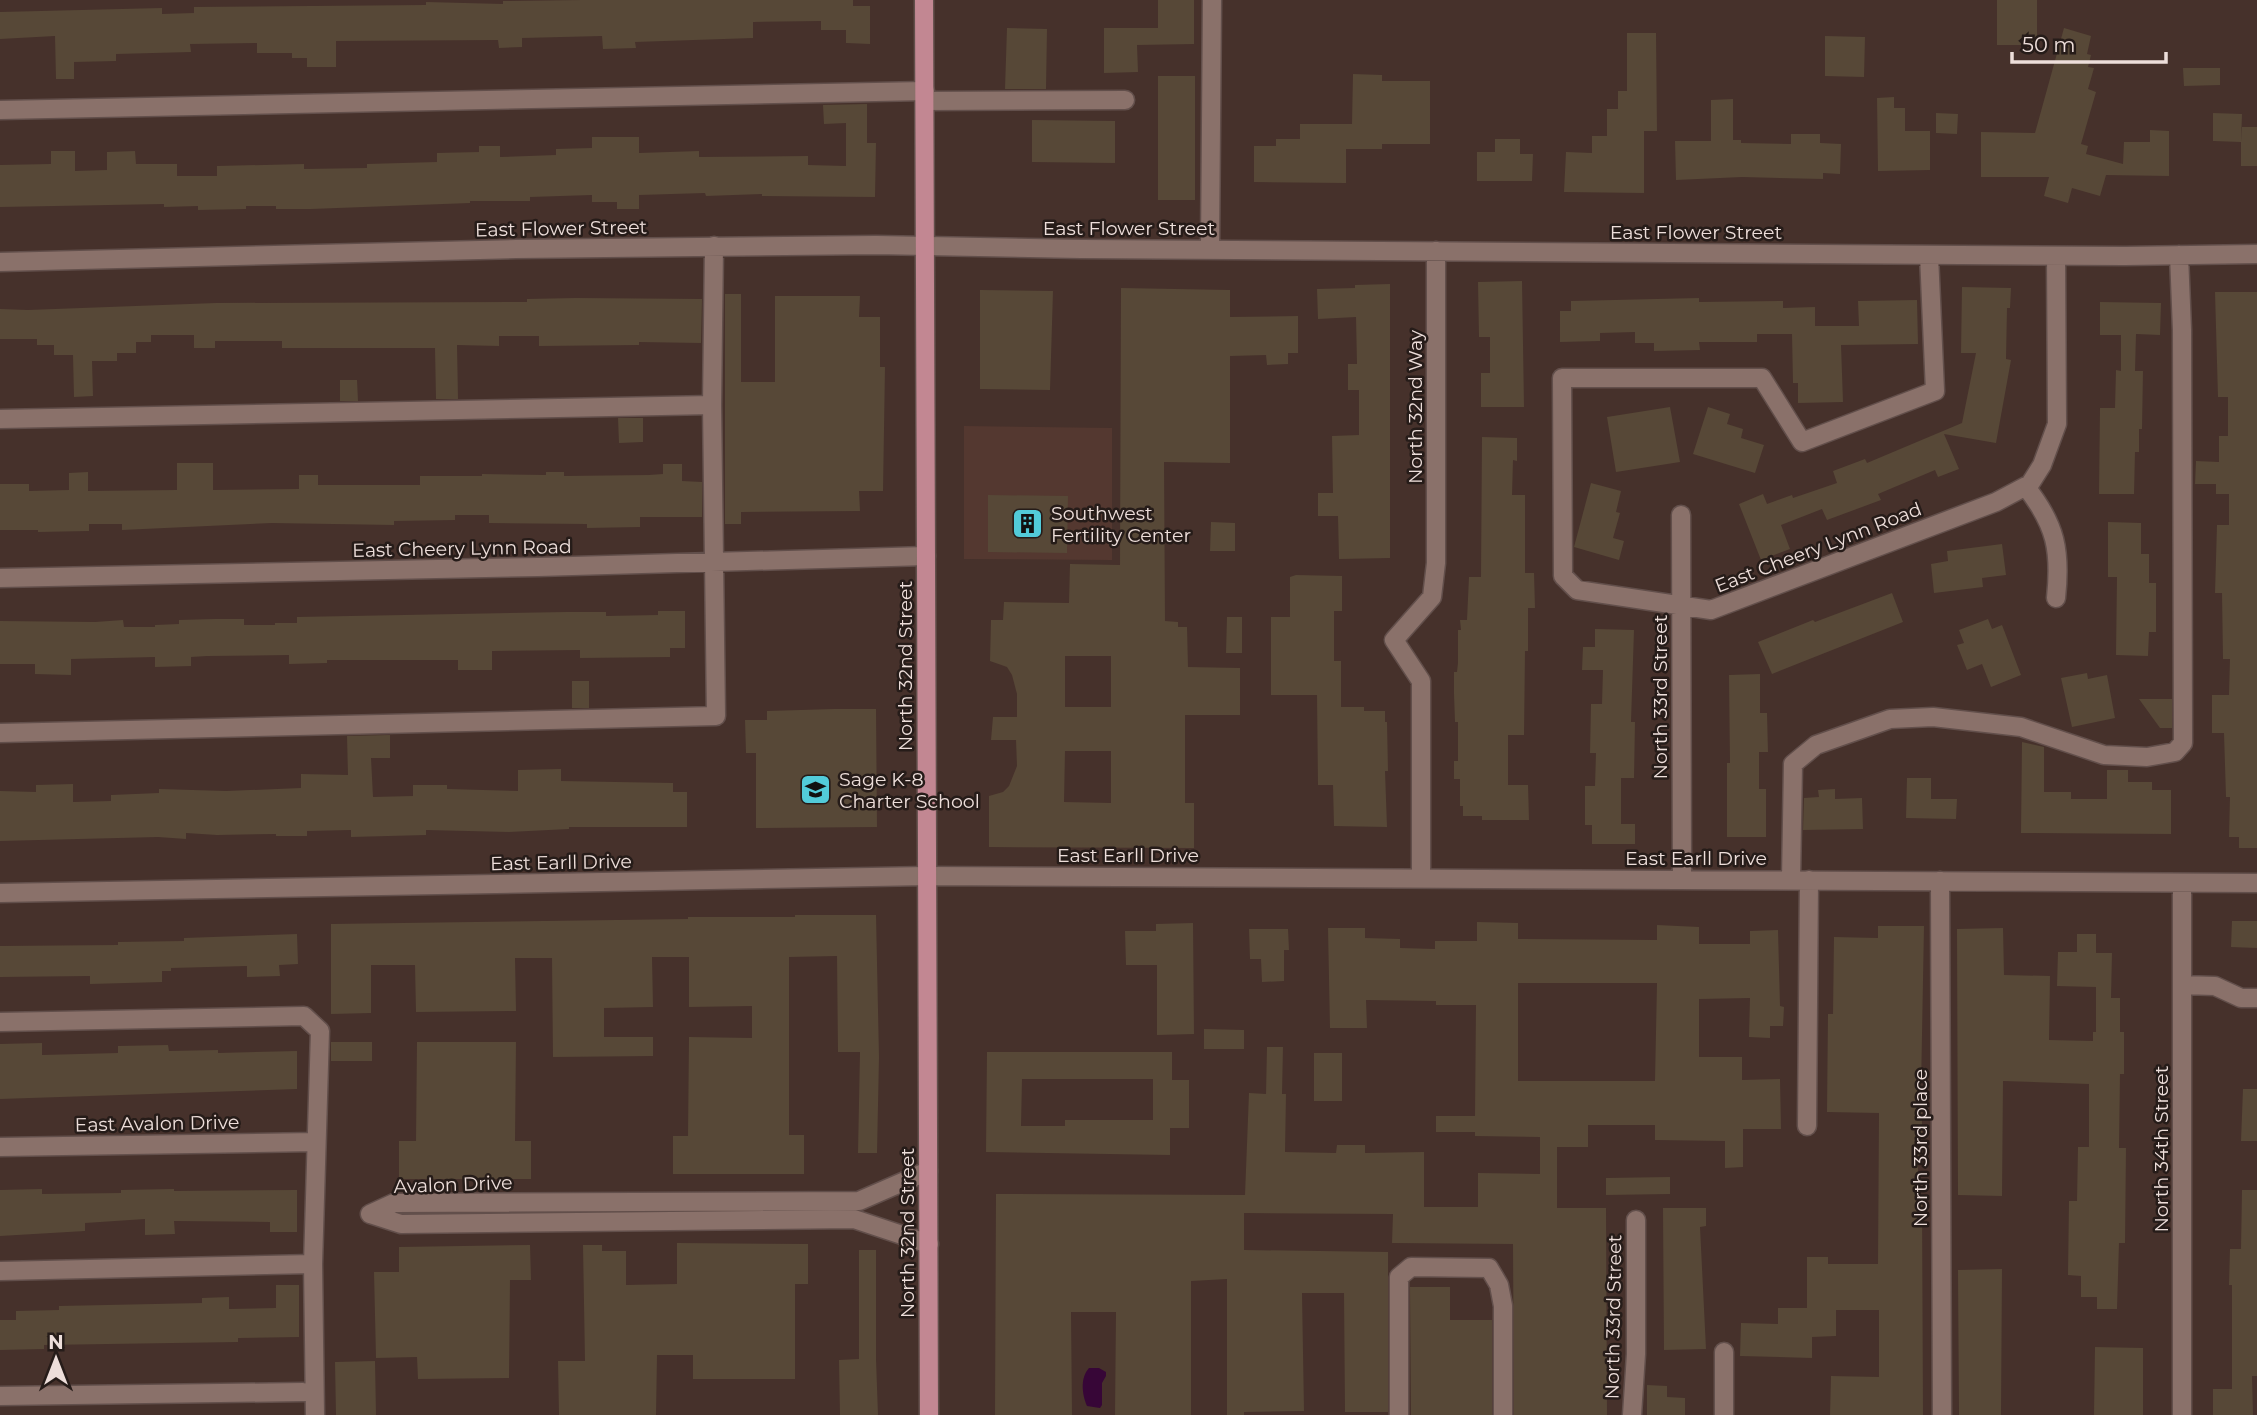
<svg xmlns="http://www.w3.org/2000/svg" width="2257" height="1415" font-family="Montserrat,sans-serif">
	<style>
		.built { fill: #543830 }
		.water { fill: #370637 }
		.building { fill: #574837; fill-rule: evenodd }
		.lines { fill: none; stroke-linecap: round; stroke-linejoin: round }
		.minor-casing { stroke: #624f4b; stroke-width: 21 }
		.major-casing { stroke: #624f4b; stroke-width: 21 }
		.minor { stroke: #8a716a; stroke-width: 18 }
		.major { stroke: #c28792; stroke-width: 18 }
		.labels { text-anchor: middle; stroke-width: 5; stroke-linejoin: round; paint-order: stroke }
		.street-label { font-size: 19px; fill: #eddeda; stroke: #261c19 }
		.poi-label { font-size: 19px; fill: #eddeda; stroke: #261c19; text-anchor: start }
	</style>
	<rect width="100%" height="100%" fill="#46312b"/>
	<path class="built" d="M964,426L1112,428V560L964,559Z"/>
	<path class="water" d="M1089,1368H1099L1106,1372V1376L1102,1383V1405L1100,1408L1087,1406C1082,1394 1080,1378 1089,1368Z"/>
	<path class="building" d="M582,0H853V6H870V44L846,43V30H821V21L753,22V38L635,42L636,48L603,49L602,36L522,38V47L499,48L498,40L336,41V67H307V58H292V53H257V43L190,44L191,52L116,54V61L74,62V79H56L55,36L0,39V12L162,8V14L194,13V7L426,5V2L503,4V1Z
		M1158,0H1194V44L1137,45L1138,72L1104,73V28H1158Z
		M1997,0H2037V45H1997Z
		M1007,28L1047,29L1046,89H1005Z
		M2064,28L2091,36L2087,54L2091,55L2088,67L2094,68L2088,89L2096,92L2081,144L2088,146L2086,154L2123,164L2124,142H2150V130L2169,131V176L2106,175L2100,196L2072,188L2068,203L2044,196L2049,177H1981V132L2035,133Z
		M1627,33H1656L1657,131H1644V193L1564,192L1566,152L1592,153V136H1607V109H1618V91H1627Z
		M1825,36L1865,37L1864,77L1825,76Z
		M2183,68H2220V85L2184,86Z
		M1353,74L1382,75V81H1430V144H1382V149H1346V183L1254,182V146H1276V139H1300V124H1352Z
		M1158,76H1195V200H1158Z
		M1894,97V108H1905V131H1930V170L1878,171L1877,98Z
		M1733,99V140H1741V143L1791,144V134H1820V143L1841,144L1840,174L1823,173V179L1742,177L1676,180L1675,141H1711V100Z
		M867,104V143H876L875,197L762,196V194L706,196L705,193L639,195V209H617V202H592V195L530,197V201H470V203L311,209H276V206H246V209L198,210V206L164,207V204L0,207V165L51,164V151H75V171L107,170V152L135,151L136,164H177V176H217V166L304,164V169L367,168V164L437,162V153L479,152V146H500V157L556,155V149L592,148V137H639V153L699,151V157L808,156V165L846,166V123L824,124L823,105Z
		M1936,113L1958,114L1957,134L1936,133Z
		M2213,113L2242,114L2241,142L2213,141Z
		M1032,120L1115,121V163L1032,162Z
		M2241,127H2257V166H2241Z
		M1495,139H1520V154H1533L1532,181H1477V152H1495Z
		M1522,281L1524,407H1481V373H1490V337H1479L1478,282Z
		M1390,284V558L1339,559L1338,516H1318V493H1333L1332,436L1359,435V390H1348V364H1357L1356,317L1318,319L1317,289L1355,288V285Z
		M1962,287L2011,288L2010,308H2007L2006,359L2011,360L1996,443L1944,434L1959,469L1938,477L1935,470L1878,494L1881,500L1827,520L1822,509L1781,525L1790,549L1761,560L1739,504L1763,494L1767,504L1792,495L1793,498L1837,483L1833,471L1865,459L1867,463L1962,423L1976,353H1961Z
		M1121,288L1230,290V317L1298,316V353H1288V364L1267,365L1266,355L1230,356V463L1164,462L1165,621L1178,622V627H1187L1188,667L1240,668V715H1185V803H1194V848L989,847V796L1003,792L1009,786L1017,766L1016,740H991L993,717H1017V694L1012,675L1007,667L990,661L991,620H1003L1004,602L1069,603L1070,564L1120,565ZM1065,656H1111V707H1065ZM1065,751H1111V803L1064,802Z
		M980,290L1053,291L1050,390L980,389Z
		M2215,292H2257V848H2239V837H2229L2230,797H2226L2224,733H2212V695H2229L2230,659H2223L2222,593H2215L2217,525H2229V494H2216V484H2195L2196,461L2219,462V436H2228V397H2218Z
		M725,294H741V382H775V296H860L859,317H880V367H885L883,491H859L860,511L741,512V524H725Z
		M576,298L702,299L701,343L639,342V345L539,346V336H499V346L457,345L458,399H436L435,348H282V341H215V348H194V335H151V342H136V353H117V361H92L93,396L74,397L73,355H54V345H37V339H0V309L28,310L216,303L527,302V299Z
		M1699,298V302L1783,301V308L1815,307V326H1859L1858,301L1917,300L1918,344L1841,345L1843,402L1798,403V383H1793L1792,334H1757V342H1699L1700,350L1654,351V343H1635V332L1600,333V341L1560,342V311H1571V301Z
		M2100,302L2161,303L2160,335L2136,334L2135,371H2143L2142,429H2139V452H2135L2134,494H2099L2100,408H2115L2116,370L2121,371V335H2100Z
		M340,380H357L358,401H340Z
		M1670,407L1680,462L1616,472L1607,417Z
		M1708,407L1730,414L1727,424L1743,429L1741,438L1764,445L1755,473L1693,454Z
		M618,418H643V442L619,443Z
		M1482,437L1517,438V461L1513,460L1512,495H1525V573H1534L1535,608H1528V651H1525L1524,735H1508V785H1528L1529,820H1482V816H1463V806H1460V779H1454V761H1458V722H1455L1454,694V672H1457L1458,663V630H1461L1460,620H1467L1469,577H1481Z
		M177,463H213V490L299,489V475H318V485H420V476H482V474L546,475V472H564V476L649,475L663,474V464H682V481L702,482V517H640V527L587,528V524L489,523V515H455V520L394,521V525L272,523L122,530V524H89V531L38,532V530H0V484H29V491L69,490V473L88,472V491L177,490Z
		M1591,483L1621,491L1616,512L1620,513L1613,538L1624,541L1619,560L1574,547Z
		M988,495L1068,496L1067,553L988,552Z
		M1211,522L1235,523V551H1210Z
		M2108,522L2141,523V554H2149V583H2156V632H2149L2148,656L2116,655L2117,577H2108Z
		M2002,544L2006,575L1982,578L1983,587L1934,593L1931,564L1948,561L1947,551Z
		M1296,575L1342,576V611H1334V661H1341V707H1364V711H1385V722H1387L1388,771H1385L1387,827L1334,826L1333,785H1318L1317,695H1271V617H1290V577Z
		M1892,593L1903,622L1772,674L1758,642L1813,620L1815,622Z
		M658,611H685V648H670V657L580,658V650L492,651V670H458V660H327V663L289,664V655L207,656L191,657V666L155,667V657L71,659V675L35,674V664H0V621L95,622L123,620L124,627H155V625L179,624V620L215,619H244V625H275V623H297V617L566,612H606V616L658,615Z
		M1227,617H1242V653H1226Z
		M1988,619L1992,629L2002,625L2021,675L1991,687L1982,664L1967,670L1957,645L1964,643L1959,630Z
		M1595,629L1634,630L1631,722H1635L1634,778H1621V824H1635V844H1592V825H1585V786H1595L1596,753H1590L1591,704H1602L1603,670H1582L1583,647H1595Z
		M2087,673L2088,679L2107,675L2115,718L2072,727L2061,678Z
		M1760,674V713H1767L1768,752H1759V789H1766V837H1727V763H1730L1729,675Z
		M572,681H589V708H572Z
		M2139,699H2172V728H2160Z
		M834,709H876L877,827L756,828V753H746L745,720H767V711Z
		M390,735V758H371L373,797L413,796V785H447V789L518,791V770L561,769V781L673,783V792H687V827H569V829L509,832L426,830V835L351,837V830L307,831V836H276V834L217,835L186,833V839L158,837L0,841V791L36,792V785L73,784V802L111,801V795L159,793V789L226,791L301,788V774L348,775L347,736Z
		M2022,742L2044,747V792H2071V799H2107V770H2128V782H2152V790H2171V834L2021,833Z
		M1907,778H1931V799H1957L1956,819L1906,818Z
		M1835,789V799L1862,798L1863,829L1803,830L1804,798L1819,797L1818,790Z
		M795,915H876L879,1057L877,1153H858L860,1052H838L837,956L789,957V1135H804V1174H673V1136H688L689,1037L752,1038V1006L689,1007V957H652L653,1007L604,1008V1037H653V1056L553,1057L552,958H515L516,1011L416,1012L415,965H371V1013L331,1014V924L688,919V917H795Z
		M2232,921H2257V948L2231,947Z
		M1477,922L1518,923V939L1657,940V925L1699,927V944H1750V931L1778,930L1780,1006L1784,1007L1783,1026H1770V1038L1749,1037L1750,998L1699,999V1057H1742V1080L1780,1079L1781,1129H1743V1167L1725,1168V1141L1655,1140V1125H1588V1147H1557V1208H1606L1607,1415H1514L1513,1244L1392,1243L1393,1214L1244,1213V1250L1388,1252V1412H1345L1344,1293H1302L1304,1411L1244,1412V1415H1227V1279L1191,1281V1415H1115L1116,1312H1071L1072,1415H995L996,1194L1245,1195L1249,1093L1266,1094L1267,1047H1283L1282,1094H1286L1285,1152L1336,1153L1337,1145H1365V1153L1424,1152V1207H1478V1173L1540,1174V1137L1475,1136V1132H1436V1116H1475L1476,1005H1436V1001L1366,1000L1367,1028H1330L1328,928H1365V938L1400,939V948L1435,949V941H1477ZM1518,983H1657L1655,1081H1518Z
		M1193,923L1194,1034L1157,1035V965H1126L1125,931H1156V924Z
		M1878,926H1924L1921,1090L1923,1157H1918V1199H1922L1923,1415H1830L1831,1376L1879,1377V1310H1836V1336L1812,1337V1358L1740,1356L1741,1323L1778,1324V1308H1807V1257H1828V1264H1878L1879,1113L1827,1112L1828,1014H1833L1834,937L1878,938Z
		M2003,928L2004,975L2050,976L2049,1040L2093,1041V1032H2096V987L2057,986L2058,952H2077V934H2096V953H2112L2111,998H2120V1032H2124V1074H2120L2119,1148H2126L2125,1243H2119L2117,1309H2097V1297H2081V1276L2068,1275L2069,1201H2077L2078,1147H2089V1084L2003,1081L2002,1196L1958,1195L1957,929Z
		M1249,929H1288L1289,950H1284V981L1262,982L1261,959H1250Z
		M297,934L298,964L279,965L280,976L247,977V966L171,968V971H162V982L90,984V976L0,977V946L118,945V942L184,941V938Z
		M1204,1029L1244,1030V1049H1204Z
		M331,1042H372V1061H331Z
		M417,1042H516L515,1141H531V1179H399V1141H416Z
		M42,1043V1055L118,1053V1046L168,1045L169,1051L218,1050V1053L297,1051V1089L0,1099V1044Z
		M987,1052H1172V1080H1189V1128H1170V1155L986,1152ZM1022,1079H1153V1120H1065V1126H1021Z
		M1314,1053H1342V1101H1314Z
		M2243,1089H2257V1141H2241Z
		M1670,1177V1194L1606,1195V1178Z
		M42,1189V1194L121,1193V1190L174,1189V1191L297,1190V1232H270V1222L174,1221L175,1234L145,1235V1219L85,1223V1231L0,1236V1190Z
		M2242,1190H2257V1376H2252L2253,1415H2213V1389H2232V1285H2229L2230,1249H2241Z
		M1663,1208H1706V1226L1700,1227L1706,1349L1664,1350Z
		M677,1243L808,1244V1284H795V1379H693V1355H657L656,1415H559L558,1361H585L583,1245H602V1251H626V1285L677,1284Z
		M530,1245L531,1280H510L509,1378L418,1379L417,1357L376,1358L374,1272H399V1247Z
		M859,1250H876V1359L878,1415H840L839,1360L859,1359Z
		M2002,1269L2001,1415H1959L1958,1270Z
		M276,1285H299V1337L238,1338V1342L44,1345V1349L0,1350V1320H16V1311L59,1310V1306L202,1303V1298L229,1297V1309L276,1308Z
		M1410,1287H1450V1320H1492V1415H1411Z
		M2095,1347L2143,1348V1415H2094Z
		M375,1361L376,1415H336L335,1362Z
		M1647,1385L1667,1386V1397L1685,1398V1415H1647Z"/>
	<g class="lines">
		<defs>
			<path id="minor" d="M925,101L1125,100
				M0,110L925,91
				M1210,249L1212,0
				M1929,255L1935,391L1802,442L1762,378H1562L1563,576L1577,590L1711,610L1996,502L2030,484L2042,465L2057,424L2056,256
				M0,262L516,249L876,245L1081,249L2125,256L2257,254
				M0,419L712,405
				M2026,487C2056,525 2061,551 2056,598
				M1681,515L1682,879
				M0,578L538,567L926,556
				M0,733L716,716L712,405L714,246
				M1421,878V681L1394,640L1432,597L1436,563V251
				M1791,880L1793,764L1816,745L1890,719L1933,717L2021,727L2104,755L2147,757L2175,752L2183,743L2182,330L2179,255
				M1940,881L1942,1415
				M0,893L926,876L2257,883
				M2182,985L2215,986L2241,998H2257
				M0,1022L304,1016L320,1031L313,1264L315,1415
				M1807,1126L1809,880
				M0,1147L315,1142
				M370,1214L394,1203L859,1201L928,1171
				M370,1214L401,1224L854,1219L929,1244
				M0,1271L313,1264
				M0,1396L303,1392
				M1399,1415V1277L1411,1267L1489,1268L1499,1285L1503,1306V1415
				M1632,1415L1636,1354V1220
				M1724,1415V1352
				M2182,1415V883"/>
			<path id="major" d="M924,0L929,1415"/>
		</defs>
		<use href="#minor" class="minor-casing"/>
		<use href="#major" class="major-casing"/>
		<use href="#minor" class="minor"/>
		<use href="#major" class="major"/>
	</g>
	<defs>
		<symbol id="building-square" viewBox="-11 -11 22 22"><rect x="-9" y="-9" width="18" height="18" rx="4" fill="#52cbd9" stroke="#261c19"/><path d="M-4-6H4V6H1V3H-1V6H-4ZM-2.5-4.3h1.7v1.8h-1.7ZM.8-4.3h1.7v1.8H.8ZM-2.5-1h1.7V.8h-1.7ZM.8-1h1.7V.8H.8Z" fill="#111"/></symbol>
		<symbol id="school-square" viewBox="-11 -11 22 22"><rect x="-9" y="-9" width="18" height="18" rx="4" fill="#52cbd9" stroke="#261c19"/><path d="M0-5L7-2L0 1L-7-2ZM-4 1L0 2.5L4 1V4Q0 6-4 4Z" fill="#111"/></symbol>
	</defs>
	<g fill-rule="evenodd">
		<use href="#building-square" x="1010" y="506" width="35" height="35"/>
		<use href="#school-square" x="798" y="772" width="35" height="35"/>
	</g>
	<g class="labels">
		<g class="street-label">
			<text transform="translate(561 228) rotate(-1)" y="7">East Flower Street</text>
			<text x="1129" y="235">East Flower Street</text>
			<text x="1696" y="239">East Flower Street</text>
			<text transform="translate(1415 407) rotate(-90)" y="7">North 32nd Way</text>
			<text transform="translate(1818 547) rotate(-21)" y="7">East Cheery Lynn Road</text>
			<text transform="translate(462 548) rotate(-1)" y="7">East Cheery Lynn Road</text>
			<text transform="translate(905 666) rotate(-90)" y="7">North 32nd Street</text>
			<text transform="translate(1660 697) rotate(-90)" y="7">North 33rd Street</text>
			<text x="1128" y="862">East Earll Drive</text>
			<text x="1696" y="865">East Earll Drive</text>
			<text transform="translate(561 862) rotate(-1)" y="7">East Earll Drive</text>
			<text transform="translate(157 1123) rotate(-1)" y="7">East Avalon Drive</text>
			<text transform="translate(1920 1148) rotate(-90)" y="7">North 33rd place</text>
			<text transform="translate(2161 1149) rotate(-90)" y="7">North 34th Street</text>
			<text transform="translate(453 1184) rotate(-2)" y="7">Avalon Drive</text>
			<text transform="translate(907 1233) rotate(-90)" y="7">North 32nd Street</text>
			<text transform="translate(1613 1317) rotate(-89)" y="7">North 33rd Street</text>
		</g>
		<g class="poi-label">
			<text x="1051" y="520">Southwest<tspan x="1051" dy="22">Fertility Center</tspan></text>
			<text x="839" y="786">Sage K-8<tspan x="839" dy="22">Charter School</tspan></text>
		</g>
	</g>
	<g transform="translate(56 1359)" stroke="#261c19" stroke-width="5" paint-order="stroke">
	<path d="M0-5L12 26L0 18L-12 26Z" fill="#eddeda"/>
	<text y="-10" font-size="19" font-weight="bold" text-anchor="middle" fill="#eddeda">N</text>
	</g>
	<path d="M2012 52v10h154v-10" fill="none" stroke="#eddeda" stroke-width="3.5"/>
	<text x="2022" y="52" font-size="21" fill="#eddeda" stroke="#261c19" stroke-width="5" paint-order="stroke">50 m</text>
</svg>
